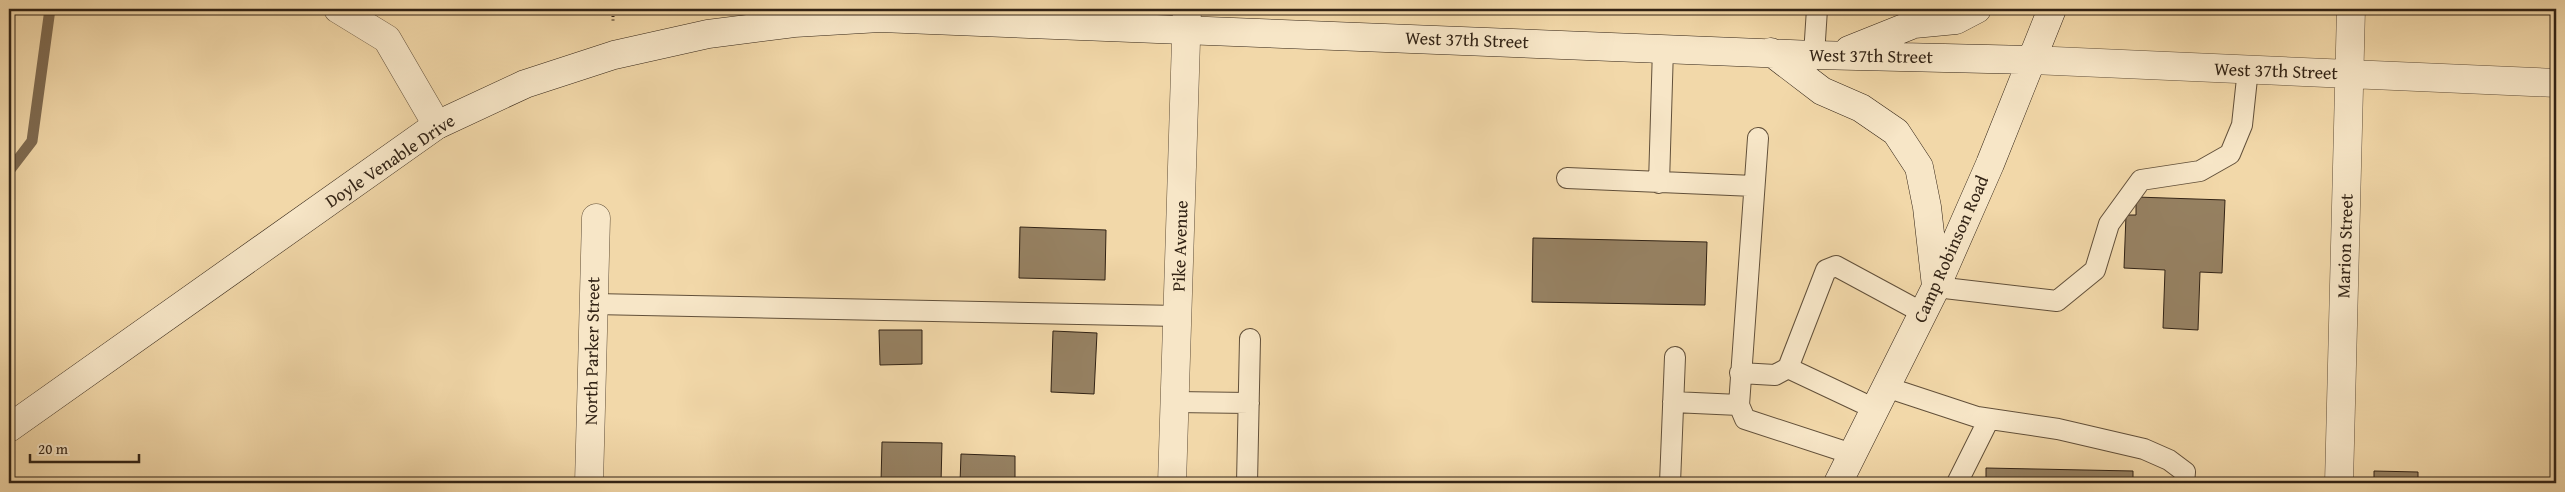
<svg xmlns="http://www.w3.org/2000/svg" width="2565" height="492" font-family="'Gentium Book Plus',serif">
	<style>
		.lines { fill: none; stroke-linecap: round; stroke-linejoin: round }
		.stream { stroke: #7e6a50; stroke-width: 11 }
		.building { fill: #968162; stroke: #322315 }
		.service-casing { stroke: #62503a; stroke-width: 22 }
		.minor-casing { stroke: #62503a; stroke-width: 29 }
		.tertiary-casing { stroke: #62503a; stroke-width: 29 }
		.secondary-casing { stroke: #322315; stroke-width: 29 }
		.path { stroke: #322315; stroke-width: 3; stroke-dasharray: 1 2.5; stroke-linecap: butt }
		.service { stroke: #f7e6c7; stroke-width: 20 }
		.minor { stroke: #f7e6c7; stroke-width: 28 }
		.tertiary { stroke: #f7e6c7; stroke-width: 28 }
		.secondary { stroke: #f7e6c7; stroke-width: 28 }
		.labels { text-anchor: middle; stroke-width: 4; stroke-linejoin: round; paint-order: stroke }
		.street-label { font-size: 18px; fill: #322315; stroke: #f7e6c7 }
	</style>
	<rect width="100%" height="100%" fill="#f2d8a9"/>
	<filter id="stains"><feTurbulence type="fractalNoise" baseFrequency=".004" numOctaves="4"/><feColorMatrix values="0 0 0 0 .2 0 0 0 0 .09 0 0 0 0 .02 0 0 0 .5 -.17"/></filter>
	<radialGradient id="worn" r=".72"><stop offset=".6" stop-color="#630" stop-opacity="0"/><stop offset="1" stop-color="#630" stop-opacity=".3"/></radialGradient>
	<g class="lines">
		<path class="stream" d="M9,171L32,141L50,9"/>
	</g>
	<path class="building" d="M2136,197L2225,200L2222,273L2200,272L2198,330L2163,328L2165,270L2124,268L2126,215H2136Z
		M1020,227L1106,230L1105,280L1019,278Z
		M1533,238L1707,242L1705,305L1532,302Z
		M879,330H922V364L880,365Z
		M1053,331L1097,333L1094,394L1051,392Z
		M882,442L942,443L941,483H881Z
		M961,454L1015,456V483H960Z
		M1986,468L2133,471V483H1986Z
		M2374,471L2418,472V483H2374Z"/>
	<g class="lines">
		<defs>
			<path id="service" d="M1814,55L1817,9
				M1758,138L1739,405L1745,419L1852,454
				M1567,178L1754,186
				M1659,183L1663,48
				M1936,287L2057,301L2095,270L2109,224L2141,180L2200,171L2230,154L2242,125L2248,69
				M594,304L1178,316
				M1788,368L1875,409
				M1740,373L1775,375L1788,368L1826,270L1836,266L1923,313
				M1886,387L1977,417L2058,429L2144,449L2169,460L2185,472L2184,483
				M1175,402L1249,403
				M1673,402L1739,405
				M1247,483L1250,339
				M1670,483L1675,357
				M1957,483L1989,419"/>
			<path id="minor" d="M338,9L387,39L437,125
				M2031,60L2556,83
				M589,483L596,218
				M2339,483L2351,9"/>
			<path id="tertiary" d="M1172,483L1187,9"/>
			<path id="secondary" d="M1849,50L1914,24L1956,20L1977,9
				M1771,52L1822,91L1861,108L1896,132L1919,167L1927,207L1936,286
				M9,428L437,125L525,84L614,55L708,34L794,23L880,18L1814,55L2031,60
				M1838,483L1936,287L1990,164L2052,9"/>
		</defs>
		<use href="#service" class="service-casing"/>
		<use href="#minor" class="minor-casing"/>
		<use href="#tertiary" class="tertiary-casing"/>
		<use href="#secondary" class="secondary-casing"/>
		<path class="path" d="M613,9V22"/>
		<use href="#service" class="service"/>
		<use href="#minor" class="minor"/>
		<use href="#tertiary" class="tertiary"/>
		<use href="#secondary" class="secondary"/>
	</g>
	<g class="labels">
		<g class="street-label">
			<text transform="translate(1467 40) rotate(2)" y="6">West 37th Street</text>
			<text transform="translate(1871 56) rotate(1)" y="6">West 37th Street</text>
			<text transform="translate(2276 71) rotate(2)" y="6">West 37th Street</text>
			<text transform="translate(390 161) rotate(-34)" y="6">Doyle Venable Drive</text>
			<text transform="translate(1180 246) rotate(-88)" y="6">Pike Avenue</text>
			<text transform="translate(2345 246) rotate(-88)" y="6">Marion Street</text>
			<text transform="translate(1951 249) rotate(-66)" y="6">Camp Robinson Road</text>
			<text transform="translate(592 351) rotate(-89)" y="6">North Parker Street</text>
		</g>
	</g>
	<rect width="2565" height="492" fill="none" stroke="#f2d8a9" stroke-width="30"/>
	<rect x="10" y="10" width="2545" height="472" fill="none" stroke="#322315" stroke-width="2.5"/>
	<rect x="15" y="15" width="2535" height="462" fill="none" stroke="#322315"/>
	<path d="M30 454v8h109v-8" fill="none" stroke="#322315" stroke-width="2.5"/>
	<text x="38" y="454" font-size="15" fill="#322315" stroke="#f7e6c7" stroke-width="4" paint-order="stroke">20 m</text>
	<rect width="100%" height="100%" filter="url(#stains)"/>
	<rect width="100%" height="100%" fill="url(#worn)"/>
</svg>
